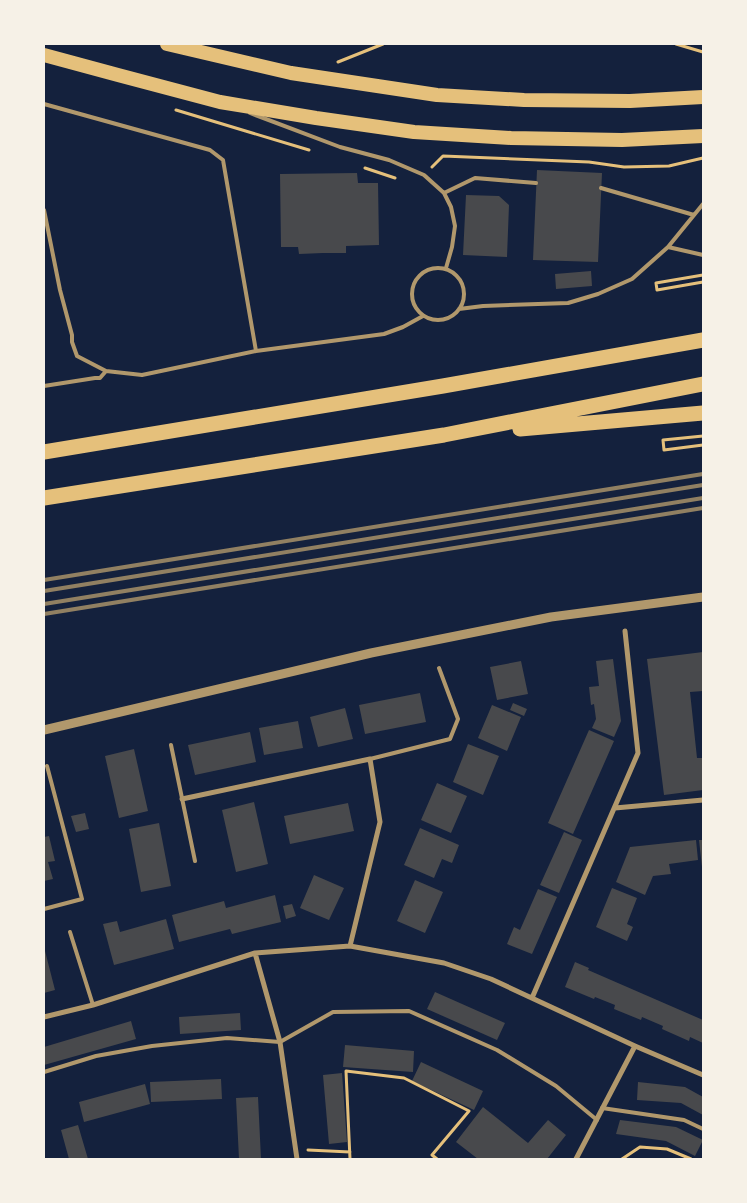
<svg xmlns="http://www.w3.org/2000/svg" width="747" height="1203" font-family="Helvetica,sans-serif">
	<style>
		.building { fill: #48494c }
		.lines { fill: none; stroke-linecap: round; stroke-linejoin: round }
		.path { stroke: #e5c07b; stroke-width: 3 }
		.service { stroke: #b1986c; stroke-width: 4 }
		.minor { stroke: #b1986c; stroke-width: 5 }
		.tertiary { stroke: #b1986c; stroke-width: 9 }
		.trunk { stroke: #e5c07b; stroke-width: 14 }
		.motorway { stroke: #e5c07b; stroke-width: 15 }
		.rail { stroke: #918062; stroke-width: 4 }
	</style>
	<rect width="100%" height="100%" fill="#14213d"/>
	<path class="building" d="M537,170L602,173L598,262L533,260Z
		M357,173L358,183H378L379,245L346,246V253H323L299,254L298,247H281L280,174Z
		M466,195L499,196L509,205L507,257L463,255Z
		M591,271L592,286L556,289L555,274Z
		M703,652V691L690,692L697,758H703V790L664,795L647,659Z
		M613,659L621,721L614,737L592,728L596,719L594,704L591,705L589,687L599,686L596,661Z
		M521,661L528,694L497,700L490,667Z
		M420,693L426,722L365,734L359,705Z
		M513,703L527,709L524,716L510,710Z
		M492,705L521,717L507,751L478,738Z
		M345,708L353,739L318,747L310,717Z
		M298,721L303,748L264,755L259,728Z
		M589,730L614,741L573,834L548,823Z
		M250,732L256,762L195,775L188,745Z
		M468,744L499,756L483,795L453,782Z
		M134,749L148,811L119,818L105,756Z
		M437,783L467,796L451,833L421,820Z
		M254,802L268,864L236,872L222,810Z
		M348,803L354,831L290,844L284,816Z
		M85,813L89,829L76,832L71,816Z
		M159,823L171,886L141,892L129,829Z
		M420,828L459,845L452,863L442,859L434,878L404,865Z
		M564,832L582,840L559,893L540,885Z
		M49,836L55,861L48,862L53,879L44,881V837Z
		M696,840L698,860L669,864L671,874L653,876L645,895L616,882L630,847Z
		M699,840H703V867H702Z
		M314,875L344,888L329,920L300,908Z
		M415,880L443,892L425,933L397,921Z
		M612,888L637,898L627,924L633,927L627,941L596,927Z
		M538,889L557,897L532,954L507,944L514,927L520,930Z
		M275,895L281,922L232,934L230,929L179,942L172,915L224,901L226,908Z
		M292,904L296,916L286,919L283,906Z
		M166,919L174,949L114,965L103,924L117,921L120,932Z
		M44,947L55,990L44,993Z
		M575,962L589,968L588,970L703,1020V1043L690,1037L689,1041L662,1029L663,1026L642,1017L641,1020L614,1009L615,1005L595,997L594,999L565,987Z
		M435,992L505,1023L497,1040L427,1009Z
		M240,1013L241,1030L180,1034L179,1017Z
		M131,1021L136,1039L44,1065V1047Z
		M345,1045L414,1051L413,1072L343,1067Z
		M421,1062L483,1091L474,1110L412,1081Z
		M342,1073L347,1142L329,1144L323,1075Z
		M221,1079L222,1099L151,1102L150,1082Z
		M638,1082L685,1087L703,1097V1115L681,1103L637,1100Z
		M145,1084L150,1104L84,1122L79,1102Z
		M258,1097L261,1159H239L236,1098Z
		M483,1107L528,1143L548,1120L566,1135L547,1159H478L456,1142Z
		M620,1120L676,1127L703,1140L695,1156L666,1141L616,1134Z
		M78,1125L88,1159H69L61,1130Z"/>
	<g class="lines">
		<path class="path" d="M676,44L703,52
			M338,62L383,44
			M176,110L309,150
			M432,167L443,156L589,162L624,167L669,166L703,158
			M365,168L395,178
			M703,275L656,283L657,290L703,282
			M703,436L663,440L664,450L703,445
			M308,1150L350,1152
			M350,1159L346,1071L404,1078L469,1111L432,1155L437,1159
			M622,1159L640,1147L667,1149L691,1159"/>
		<path class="service" d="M44,104L210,150L223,160L256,351
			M250,113L340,147L389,160L424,175L444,193L451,207L455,226L452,247L446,268
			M601,188L694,215
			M444,193L475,178L536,183
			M44,210L60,290L72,335V342L77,356L106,371L142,375L256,351L384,334L403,327L423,316
			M668,247L703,255
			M412 294a26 26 0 1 1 52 0a26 26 0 1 1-52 0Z
			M459,309L483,306L568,303L598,294L632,279L668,247L703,204
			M44,386L95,378H100L106,371
			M171,745L195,861
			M370,759L450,739L458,719L439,668
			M44,909L82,899L47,766
			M70,932L93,1005
			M44,1072L96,1056L152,1046L227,1038L280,1042L333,1012L409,1011L497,1050L556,1086L597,1120
			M602,1108L684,1120L703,1129"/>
		<path class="minor" d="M182,799L370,759L380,822L350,946
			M615,808L703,800
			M255,953L280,1042L297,1159
			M532,998L638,753L625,631
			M44,1017L93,1005L255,953L350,946L444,963L491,979L635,1046L703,1075
			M576,1159L635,1046"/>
		<path class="tertiary" d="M44,730L371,653L551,617L703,597"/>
		<path class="trunk" d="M167,44L291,73L437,95L524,100L630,101L703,97
			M44,55L118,75L220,102L316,118L414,132L511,138L622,140L703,136"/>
		<path class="motorway" d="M520,429L703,413
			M44,452L443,386L703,340
			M44,498L444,435L703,384"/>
		<path class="rail" d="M44,580L703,474
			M44,591L703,485
			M44,604L703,498
			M44,614L703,508"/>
	</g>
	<rect width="747" height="1203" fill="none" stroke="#f6f1e7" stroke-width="90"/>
</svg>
